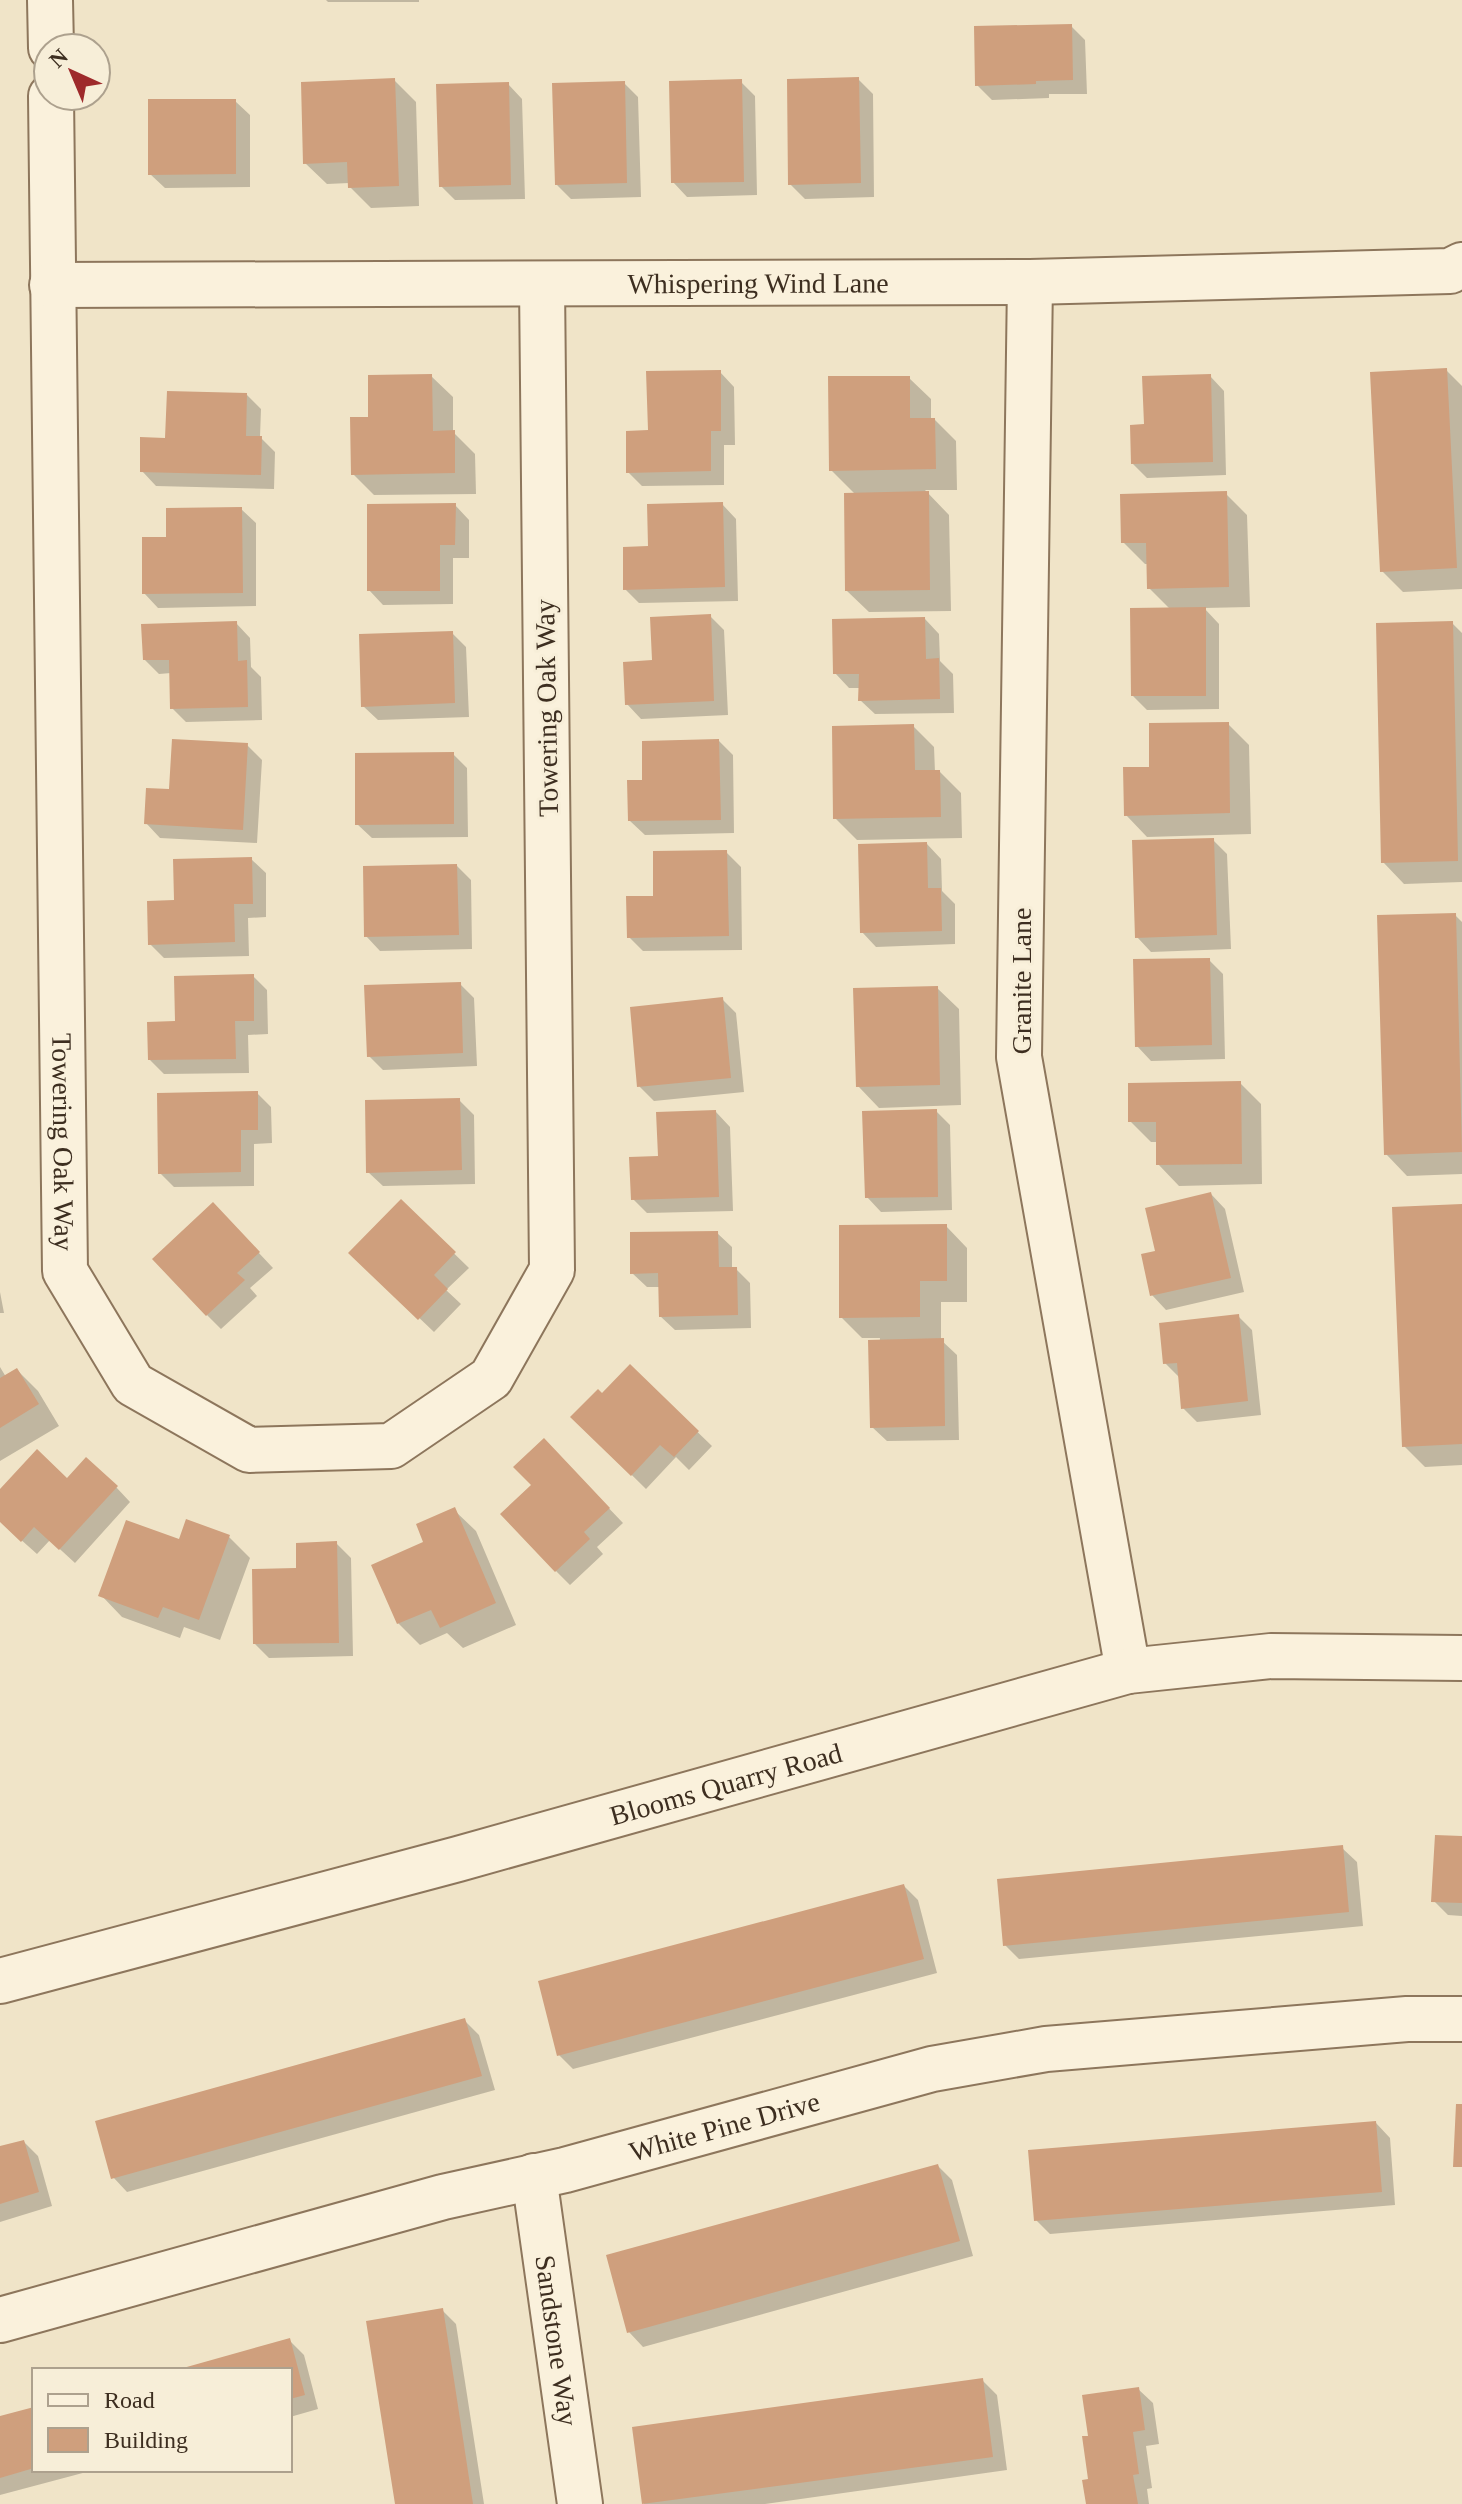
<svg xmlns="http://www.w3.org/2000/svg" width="1462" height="2504" font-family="'Times New Roman',serif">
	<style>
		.shadow { fill: #0003 }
		.building { fill: #cf9f7d }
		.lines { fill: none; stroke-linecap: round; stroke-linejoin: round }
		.minor-casing { stroke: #8d765c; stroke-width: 48 }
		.tertiary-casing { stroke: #8d765c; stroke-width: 48 }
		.minor { stroke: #faf1dc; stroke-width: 44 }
		.tertiary { stroke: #faf1dc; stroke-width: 44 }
		.labels { text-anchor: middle; stroke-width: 6; stroke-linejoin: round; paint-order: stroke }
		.street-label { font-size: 28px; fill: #3d2e20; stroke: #f7eed8 }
	</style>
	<rect width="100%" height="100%" fill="#f0e4c8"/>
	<path class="shadow" d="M326,0H419V2H328Z
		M1071,26L1085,40L1087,94H1049V98L992,100L977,85Z
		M858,79L873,94L874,197L805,199L790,184Z
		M394,80L416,102L419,206L371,208L350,187L349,183L327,184L305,163Z
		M741,82L755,96L757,195L687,197L673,182Z
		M624,83L638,97L641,197L571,199L557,185Z
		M508,84L522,99L525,199L455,200L441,186Z
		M235,101L250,115V187L165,188L150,174Z
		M1446,370L1462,386V589L1403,592L1382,571Z
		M720,372L734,387L735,445H724V485L642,486L628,472L650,432Z
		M431,376L453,397V432L475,454L476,494L374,495L353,474L370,419Z
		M1210,376L1224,391L1226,475L1147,478L1133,464L1146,426Z
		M909,378L931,399V420H935L956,441L957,490H925L949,515L951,611L869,612L847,591L855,494L831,470Z
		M247,395L261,409L260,437L275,452L274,489L156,486L142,471L167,440Z
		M1226,494L1247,515L1250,607L1204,608L1219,624V709L1147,710L1133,696L1171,610L1149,588V564H1145L1123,542Z
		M722,504L736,519L738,601L639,603L625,589L650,548Z
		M455,505L469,520V558H453V604L383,605L369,590Z
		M241,509L256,523V606L158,608L144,593L168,539Z
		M710,616L724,630L728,715L641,719L627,704L654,662Z
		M925,619L939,634L940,661L953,674L954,713L875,714L860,700V688H849L835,673Z
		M236,623L250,638L251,667L261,677L262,720L186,722L172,708L171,673L159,674L144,659Z
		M1452,623L1462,633V882L1404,884L1383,862Z
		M452,633L466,647L469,717L378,720L363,706Z
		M1228,724L1249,745L1251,834L1147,837L1126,815L1151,769Z
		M913,726L934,747L935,772H940L961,793L962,838L857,840L835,818Z
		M719,741L733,755L734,833L645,835L630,821L644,782Z
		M247,745L262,760L257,843L160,838L146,823L171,792Z
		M453,754L467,768L468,837L372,838L357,824Z
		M1213,840L1227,854L1231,949L1151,952L1137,937Z
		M927,844L941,859L942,891L955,904V944L876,947L862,932Z
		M726,852L741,867L742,950L643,951L629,937L655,898Z
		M251,859L266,873V917L248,918L249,956L164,958L150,944L176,902Z
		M457,866L471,880L472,949L380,951L366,936Z
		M1455,915L1462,922V1174L1407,1176L1386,1154Z
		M1209,960L1223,974L1225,1059L1151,1061L1137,1046Z
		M253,976L267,990L268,1034L248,1035L249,1073L164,1074L150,1060L177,1023Z
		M460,984L474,998L477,1066L383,1070L369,1056Z
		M937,988L959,1009L961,1105L879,1108L858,1086Z
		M722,999L736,1013L744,1092L654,1101L639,1086Z
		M1240,1083L1261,1104L1262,1184L1179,1186L1158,1164V1142H1151L1130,1121Z
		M257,1093L271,1107L272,1143L254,1144V1186L174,1187L160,1173Z
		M459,1100L474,1115L475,1184L383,1186L368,1172Z
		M936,1111L950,1125L952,1210L881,1212L867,1197Z
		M716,1112L730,1127L733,1211L647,1213L633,1199L660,1158Z
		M1211,1194L1225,1209L1244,1292L1166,1310L1152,1295L1157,1252Z
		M401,1202L469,1268L446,1290L461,1304L434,1332L351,1253Z
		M1462,1206V1465L1425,1467L1404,1446Z
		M227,1219L273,1268L250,1288L257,1296L221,1329L207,1315Z
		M946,1226L967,1248V1302H941V1340L957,1355L959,1440L887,1441L872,1427L880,1338H862L841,1317Z
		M717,1233L732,1247V1269H736L750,1283L751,1328L675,1330L660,1316V1287H647L632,1273Z
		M0,1292L4,1313H0Z
		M1238,1316L1252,1330L1261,1415L1197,1422L1183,1408L1180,1378L1165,1363Z
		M0,1367L6,1377L17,1370L38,1391L59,1426L0,1461Z
		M630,1367L712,1446L689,1470L676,1457L646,1489L573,1417L602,1396Z
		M558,1455L623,1523L597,1547L603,1554L570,1585L556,1571L533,1486Z
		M116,1487L130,1502L75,1563L50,1540L37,1554L0,1521V1492Z
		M454,1510L476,1531L516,1625L463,1648L447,1633L420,1645L398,1623L426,1543Z
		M229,1537L250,1558L220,1640L184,1627L180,1638L122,1617L101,1595L180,1541Z
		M336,1543L351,1558L353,1656L269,1658L255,1644L298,1570Z
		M1462,1838V1916L1448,1915L1434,1901Z
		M1342,1848L1357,1862L1363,1926L1019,1959L1005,1945Z
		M904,1886L918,1900L937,1973L573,2069L559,2055Z
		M465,2021L479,2035L495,2090L127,2192L113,2177Z
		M1376,2123L1390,2138L1395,2205L1050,2234L1036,2220Z
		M24,2142L38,2156L52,2206L0,2222V2148Z
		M938,2166L952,2180L973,2256L643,2347L629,2332Z
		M442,2310L456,2324L484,2504H397Z
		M289,2340L304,2355L318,2409L290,2417V2370H180Z
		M982,2380L997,2395L1007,2470L765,2504H644L634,2429Z
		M1138,2389L1153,2403L1159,2444L1146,2446L1152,2488L1147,2489L1149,2504H1088L1090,2481V2438Z
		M34,2409V2470H94L0,2495V2418Z"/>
	<path class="building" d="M1072,24L1073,80L1036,81V84L975,86L974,26Z
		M859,77L861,183L788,185L787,79Z
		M395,78L399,186L348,188L347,162L303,164L301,82Z
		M742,79L744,182L671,183L669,81Z
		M625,81L627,183L555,185L552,83Z
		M509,82L511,185L439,187L436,84Z
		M148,99H236V174L148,175Z
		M1447,368L1457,568L1380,572L1370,372Z
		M721,370V431H711V471L626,473V431L648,430L646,371Z
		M432,374L433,431L455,430V473L351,475L350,417H368V375Z
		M1211,374L1213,462L1131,464L1130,425L1144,424L1142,376Z
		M828,376H910V418H935L936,469L829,471Z
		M167,391L247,393L246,436H262L261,475L140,472V437L165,438Z
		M929,491L930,590L845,591L844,493Z
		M1227,491L1229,587L1147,589L1146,543H1121L1120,494Z
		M723,502L725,587L623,590V547L648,546L647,504Z
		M456,503L455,545H440V591H367V504Z
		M242,507L243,593L142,594V537H166V508Z
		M1206,607V696H1131L1130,608Z
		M711,614L714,701L625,705L623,662L652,660L650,617Z
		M925,617L926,659L939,658L940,699L858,701L859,674H833L832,619Z
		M237,621L238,661L247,660L248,707L170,709L169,660H143L141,624Z
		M1453,621L1458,861L1381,863L1376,623Z
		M453,631L455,703L361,707L359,634Z
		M1229,722L1230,813L1124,816L1123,767H1149V723Z
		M914,724L915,770H940L941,817L833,819L832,726Z
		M172,739L248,743L243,830L144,824L146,788L169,789Z
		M719,739L721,820L628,821L627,780H642V741Z
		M454,752V824L355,825V753Z
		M1214,838L1217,935L1135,938L1132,840Z
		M927,842L928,888H941L942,931L860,933L858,844Z
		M727,850L729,936L627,938L626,896H653V851Z
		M252,857L253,904H234L235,942L148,945L147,901L174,900L173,859Z
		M457,864L459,935L364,937L363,866Z
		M1456,913L1462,1152L1384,1155L1377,915Z
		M1210,958L1212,1045L1135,1047L1133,959Z
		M254,974V1021H235L236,1059L148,1060L147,1022L175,1021L174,976Z
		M461,982L463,1053L367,1057L364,985Z
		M938,986L940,1085L856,1087L853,988Z
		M723,997L731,1078L637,1087L630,1007Z
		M1241,1081L1242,1164L1156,1165V1122H1128V1083Z
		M258,1091V1130H241V1172L158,1174L157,1093Z
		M460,1098L462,1170L366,1173L365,1100Z
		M937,1109L938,1197L865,1198L862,1111Z
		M716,1110L719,1197L631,1200L629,1157L658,1156L656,1112Z
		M1211,1192L1231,1278L1150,1296L1141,1254L1155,1251L1145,1208Z
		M401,1199L456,1252L434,1275L448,1289L418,1320L348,1253Z
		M213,1202L260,1252L237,1273L245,1280L206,1316L152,1259Z
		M1462,1204V1444L1402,1447L1392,1207Z
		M947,1224V1281H920V1317L839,1318V1225Z
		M718,1231L719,1267H737L738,1315L659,1317L658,1273L630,1274V1232Z
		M1239,1314L1248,1401L1181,1409L1177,1363L1163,1364L1159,1323Z
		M944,1338L945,1426L870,1428L868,1340Z
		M630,1364L699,1431L674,1457L660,1445L631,1476L570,1417L598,1389L602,1393Z
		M17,1368L39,1404L0,1428V1378Z
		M544,1438L610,1508L584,1532L590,1539L555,1572L500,1514L531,1485L513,1467Z
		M37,1449L67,1478L86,1457L118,1486L59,1550L34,1527L21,1542L0,1522V1489Z
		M455,1507L496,1603L440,1628L431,1610L397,1624L371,1565L423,1542L416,1524Z
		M186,1519L230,1535L199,1620L163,1607L158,1618L98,1596L126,1520L179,1539Z
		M337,1541L339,1643L253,1644L252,1569L296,1568V1543Z
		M1435,1835L1462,1836V1903L1431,1902Z
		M1343,1845L1349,1912L1003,1946L997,1879Z
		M904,1884L924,1959L557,2056L538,1981Z
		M465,2018L482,2076L111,2179L95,2121Z
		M1456,2104H1462V2167H1453Z
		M1376,2121L1382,2192L1034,2221L1028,2150Z
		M24,2140L39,2192L0,2204V2146Z
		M938,2164L960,2241L627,2333L606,2255Z
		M443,2308L473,2504H395L366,2321Z
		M290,2338L305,2395L290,2399V2370H176Z
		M983,2378L993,2457L642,2504L632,2427Z
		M1139,2387L1145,2430L1133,2432L1139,2474L1133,2475L1138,2504H1086L1082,2480L1088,2479L1082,2436H1088L1082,2395Z
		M34,2407V2468L0,2478V2416Z"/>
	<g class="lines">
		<defs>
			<g id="minor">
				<path d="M50,0L51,48"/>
				<path id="s1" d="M51,96L65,1271L133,1384L249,1450L391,1446L491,1378L552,1270L542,284"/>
				<path d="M1030,282L1019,1057L1128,1671"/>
				<path id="s2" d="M52,285L1030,282L1450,271L1462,265"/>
				<path id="s3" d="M534,2176L580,2504"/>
				<path id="s4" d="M0,2320L443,2197L565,2170L932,2069L1046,2049L1407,2019H1462"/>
			</g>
			<g id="tertiary">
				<path id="s5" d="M0,1981L458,1859L1128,1671L1271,1656L1462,1658"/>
			</g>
		</defs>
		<use href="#minor" class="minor-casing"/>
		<use href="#tertiary" class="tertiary-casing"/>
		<use href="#minor" class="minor"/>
		<use href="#tertiary" class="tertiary"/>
	</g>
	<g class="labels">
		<g class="street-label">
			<text dy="10" stroke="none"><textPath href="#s2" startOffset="706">Whispering Wind Lane</textPath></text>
			<text transform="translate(546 708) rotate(-91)" y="10">Towering Oak Way</text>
			<text transform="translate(1021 981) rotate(-90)" y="10">Granite Lane</text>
			<text dy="10" stroke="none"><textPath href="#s1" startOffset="1046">Towering Oak Way</textPath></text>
			<text dy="10" stroke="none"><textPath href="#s5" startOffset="752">Blooms Quarry Road</textPath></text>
			<text dy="10" stroke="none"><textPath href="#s4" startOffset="750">White Pine Drive</textPath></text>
			<text dy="10" stroke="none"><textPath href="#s3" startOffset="166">Sandstone Way</textPath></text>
		</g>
	</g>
	<rect x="32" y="2368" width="260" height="104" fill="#f7eed8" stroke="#ada18e" stroke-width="2"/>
	<rect x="48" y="2394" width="40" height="12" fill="#faf1dc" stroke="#ada18e" stroke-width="2"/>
	<text x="104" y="2408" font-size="24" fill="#3d2e20">Road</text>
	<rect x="48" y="2428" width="40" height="24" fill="#cf9f7d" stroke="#ada18e" stroke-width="2"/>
	<text x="104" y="2448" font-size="24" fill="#3d2e20">Building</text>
	<g transform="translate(72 72) rotate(316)"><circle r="38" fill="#f7eed8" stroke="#ada18e" stroke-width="2"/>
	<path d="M0-6L14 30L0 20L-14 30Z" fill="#9e2a2b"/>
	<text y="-12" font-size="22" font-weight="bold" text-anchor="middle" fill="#3d2e20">N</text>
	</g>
</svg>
